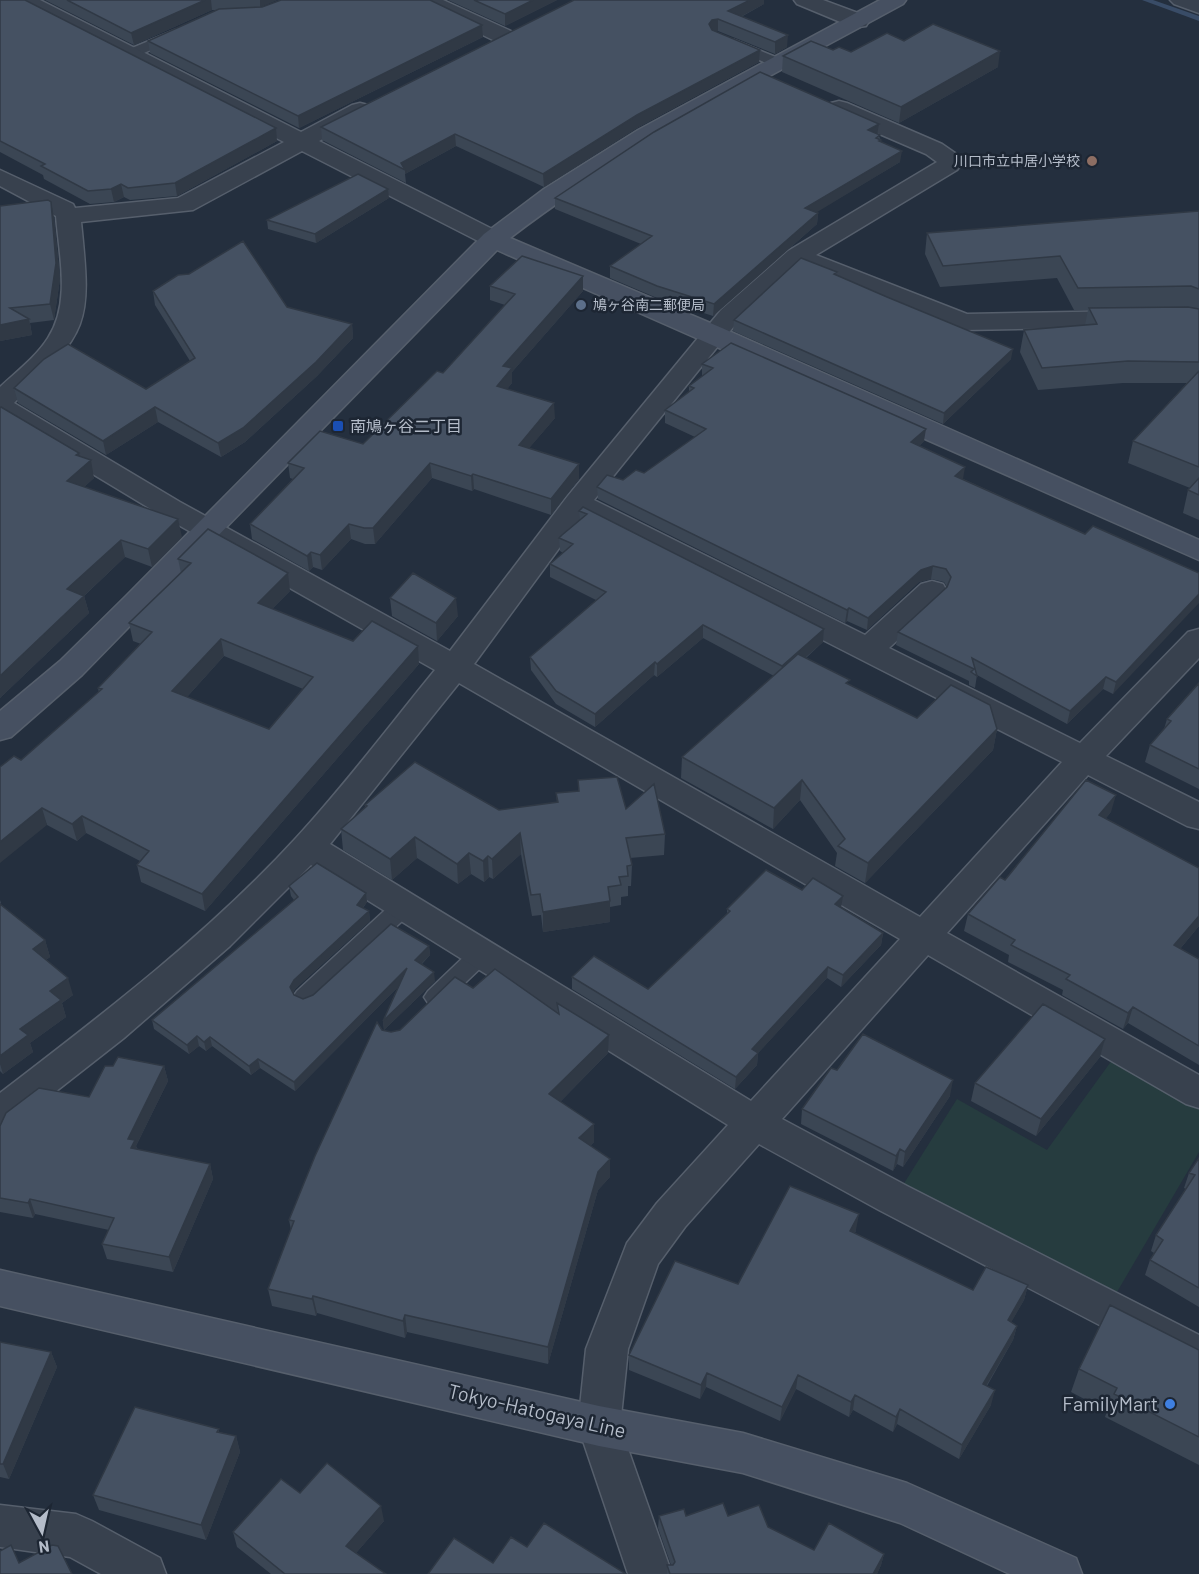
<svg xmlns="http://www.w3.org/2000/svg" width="1199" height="1574" font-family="Barlow,'Noto Sans JP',sans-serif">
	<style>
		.green { fill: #263c3f }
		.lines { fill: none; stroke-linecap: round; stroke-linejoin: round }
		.stream { fill: #394c67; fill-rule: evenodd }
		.lane-casing { stroke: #565f6c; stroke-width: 3 }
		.street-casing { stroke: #565f6c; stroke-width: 3 }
		.secondary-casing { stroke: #565f6c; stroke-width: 3 }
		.lane { fill: #38414e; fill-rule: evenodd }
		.street { fill: #38414e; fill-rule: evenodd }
		.secondary { fill: #465061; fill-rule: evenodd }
		.wall { fill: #3b4654; fill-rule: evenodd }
		.shaded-wall { fill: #303945 }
		.building { fill: #455162; stroke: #303945; stroke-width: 1.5; fill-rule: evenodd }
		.education-dot { fill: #8d6e63; stroke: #1d2633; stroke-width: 2 }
		.service-dot { fill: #5c6f8a; stroke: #1d2633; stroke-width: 2 }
		.transit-dot { fill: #1a4fb4; stroke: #1d2633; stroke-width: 2 }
		.shop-dot { fill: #3f7fe0; stroke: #1d2633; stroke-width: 2 }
		.labels { text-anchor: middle; stroke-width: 5; stroke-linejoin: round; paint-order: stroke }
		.far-poi-label { font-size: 14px; fill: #b4bcc9; stroke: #1d2633; text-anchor: end }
		.poi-label { font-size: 16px; fill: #b4bcc9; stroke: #1d2633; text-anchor: start }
		.near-poi-label { font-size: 20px; fill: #b4bcc9; stroke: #1d2633; text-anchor: end }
		.near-street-label { font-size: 20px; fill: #b4bcc9; stroke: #1d2633 }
	</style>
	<rect width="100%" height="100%" fill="#242f3e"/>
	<path class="green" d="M1115,1056L1199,1103V1152L1117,1292L903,1185L957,1099L1047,1150Z"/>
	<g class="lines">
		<path class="stream" d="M1142,0H1153L1199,16V21Z"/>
		<defs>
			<path id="lane" d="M175,30L182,34L180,37L135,57H125L123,54L125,51Z
				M734,40L783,60L785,63L783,66H773L729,47L727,44Z
				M404,898L412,900L415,906L412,912L313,1003L305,1006L297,1003L293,997L297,991L396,900Z
				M481,945L489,948L492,954L489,960L444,1003L436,1006L428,1003L424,997L428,991L473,948Z"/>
			<path id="street" d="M14,0H40L301,132L352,105L360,103L368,105L371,110L368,115L319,141L502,234L505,239L502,244L493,246L484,244L302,151L193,210L81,222C92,326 89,331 14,403L180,502L450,651L567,497L721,310L788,251L937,162L926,154L831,113L828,108L831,103L839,101L847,103L942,144L955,153L961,165L957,170L816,255L967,314L1186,310L1199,314V331L1183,326L964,330L800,266L739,320L594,500L865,635L921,584L932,581L943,584L947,591L943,598L889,648L1080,743L1188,632L1199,629V658L1106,756L1199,802V829L1187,826L1088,775L947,933L1199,1075V1108L1186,1104L928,955L782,1119L907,1186L1199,1335V1375L1184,1369L879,1210L759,1144L685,1227L658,1264L628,1349L620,1426L672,1574H628L578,1426L586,1349L627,1243L657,1203L728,1125L311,865L230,946L124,1038L13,1125L0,1130V1093C103,1014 208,934 296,838C345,785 389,726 435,670L159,514L0,418V387C16,372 36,357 48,338C71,303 59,255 56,216L0,186V170L73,204L75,208L178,198L284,142L17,4ZM582,517L1062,762L920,917L474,664ZM459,683L900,939L751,1101L330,844Z
				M416,0H443L511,31L514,36L511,41L503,42L495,41L419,4Z
				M794,0H823L866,16L869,21L866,26L858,27L850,26L797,4Z
				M1170,0H1199V13L1174,4Z
				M0,1505L76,1514L92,1521L160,1558L166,1574H101L70,1557L0,1547Z"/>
			<path id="secondary" d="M880,0H906L903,4C770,77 632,144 510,238L722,328L1199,540V560L497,250L82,675L11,737L0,740V711L60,661L126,596L484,234L544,189L638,130Z
				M0,1270L599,1406L743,1433L907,1483L1076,1558L1082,1574H1010L900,1523L743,1473L599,1446L0,1306Z"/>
		</defs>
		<use href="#lane" class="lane-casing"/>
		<use href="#street" class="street-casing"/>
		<use href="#secondary" class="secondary-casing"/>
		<use href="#lane" class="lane"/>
		<use href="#street" class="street"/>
		<use href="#secondary" class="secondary"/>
	</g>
	<path class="wall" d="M0,0L277,141L177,196L130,200L124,197L114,202L90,204L44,179L43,175L0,152Z
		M45,0H277L260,7L482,25L483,37L299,128L150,53L148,41L218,10H212L134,45Z
		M448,0H557L505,26Z
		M764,4L741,17L787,47L775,54L718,31H715L760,50L759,62L637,128L544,187L456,146L405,174L406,183L322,140L321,127Z
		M904,41L998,67L899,123L782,72L783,56L833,50L851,52Z
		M878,134L881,140V142L900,162L816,212L818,213L817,224L713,316L657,298L610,278V266L641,244L555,209V198Z
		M389,198L316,243L268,229L267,220Z
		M0,206L54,217L60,279L54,320L30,323L32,335L0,341Z
		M1199,211V520L1183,513L1188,490L1190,488L1128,463L1133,441L1187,383H1123L1038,390L1020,352L1024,330L1085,325L1088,310H1074L1057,278L940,287L925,254L927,233Z
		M837,275L1011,359L943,424L733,331L734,320Z
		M490,286L583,291L512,372V383L507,389L555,418L529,448L579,479L551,515L474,489L472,491L432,478L375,544H365L351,539L322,570L313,567L309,571L252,539L250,524L293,479L290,478L288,463L363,444L443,373L505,305L490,300Z
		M153,291L287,307L352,324L353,338L317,376L245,442L221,457L158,422L106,455L18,403L14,388L146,389L190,361L155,305Z
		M702,364L924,441L919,446L963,479L1085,534L1199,573L1113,694L1103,689L1067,724L977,675L975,688L969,685V681L896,645L898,632L947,587L944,582L931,579L919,582L867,630L847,621L845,623L598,499L597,487L623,480L644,473L695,437L665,423V410L689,392V386L702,376Z
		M0,408L79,453V456L94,478L84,487L182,537L152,567L125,557L84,596L89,613L0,698Z
		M583,507L824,629L823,642L806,658L849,685L917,718L997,729L993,750L865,883L835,866L837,853L800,800L773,829L681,778L682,757L774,676L703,638L657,677L654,675L595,727L556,704L531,670L530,657L596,600L550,577V564L563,553L560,551L559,538L580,520L579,511Z
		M178,559L290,591L272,609L353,641L419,664L205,911L141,882L137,865L140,861L86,833L77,841L47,825L21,760L99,693L98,688L141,644L133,641L129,623L181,573ZM224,656L303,689L269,729L187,697Z
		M390,598L458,616L437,641L392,616Z
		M1199,683V789L1145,762L1150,745L1164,729L1167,719Z
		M578,780L626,809L665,834L664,855L630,858L632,865L631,886H628V896L621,897V905L610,907V922L543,932L541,915L532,916L521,854L493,879L489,877L484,882L471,874L458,884L417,858L392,880L343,850L341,829L365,808V805L499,810L557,803L556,793L578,791Z
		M1111,812L1106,818L1199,926L1180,949L1199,959V1065L1128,1023L1123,1029L1062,995L1063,990L1008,962L1009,955L964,931L968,914L1005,880Z
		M289,886L366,893L367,902L363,908L369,911L370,921L295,989L293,993L294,995L303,999L313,995L429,946L430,955L422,964L435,981L384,1030L383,1021L398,987L295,1091L260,1068L251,1075L212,1046L206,1051L199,1046L189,1054L154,1029L152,1020L294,900L291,896Z
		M802,890L841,908L883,933L881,945L841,987L827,978L758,1053L757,1065L735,1089L572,989V977L648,989L727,914V909Z
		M0,900L1,903L0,904L45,940L50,957L46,960L73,995L62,1003L66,1017L30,1043L33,1052L3,1074L0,1071Z
		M473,988L557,1013V1003L609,1035L608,1053L560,1102L594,1124V1142L590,1146L610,1159V1177L598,1190L548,1364L407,1332L405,1338L317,1313L316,1316L272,1306L268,1289L291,1230L289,1220L382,1030L391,1032L400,1030Z
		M1105,1039L1100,1057L1036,1136L971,1101L975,1083Z
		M164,1066L168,1081L136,1146L138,1150L210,1164L213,1179L173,1272L107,1259L102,1244L109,1230L35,1214L33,1218L0,1212V1126L89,1097Z
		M837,1070L950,1096L903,1167L897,1164L893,1171L801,1124L802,1109Z
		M1199,1158V1307L1145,1275L1150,1260L1154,1253L1151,1251L1156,1235L1186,1189L1184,1188L1189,1173Z
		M856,1230L855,1233L973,1290L1028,1285L1024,1300L1011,1322L1017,1326L1013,1340L987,1386L991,1405L959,1459L897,1424L893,1432L853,1410L849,1417L796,1389L780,1421L706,1387L700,1399L629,1370V1355L738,1284Z
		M0,1342L51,1352L57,1367L9,1479L0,1477Z
		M1193,1347L1199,1350V1465L1105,1417L1107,1411L1071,1392L1079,1369Z
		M219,1429V1432L236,1436L240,1452L206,1540L99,1510L93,1495Z
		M300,1493L384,1521L356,1553L386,1574H271L237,1547L233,1532Z
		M659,1516H728L768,1527L814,1550L884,1554L881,1565L877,1574H667V1565H671L658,1528Z"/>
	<path class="shaded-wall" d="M205,0H211L212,10L134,45L131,33Z
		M260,0H277L260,7Z
		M533,0H557L505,26V14Z
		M750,0H764V4L729,23L728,11Z
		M718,19V31L712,32L709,24L712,20Z
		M482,25L483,37L299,128L298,116Z
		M788,35L787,47L775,54V42Z
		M760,50L759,62L637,128L544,187L543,174L637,115Z
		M1000,51L998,67L899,123L901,107Z
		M879,124L877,135L868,130Z
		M276,128L277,141L177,196L175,183Z
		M455,134L456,146L405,174V170L401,163Z
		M902,151L900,162L804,220L805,208Z
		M121,184L124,197L114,202L111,189Z
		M388,189L389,198L316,243L315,234Z
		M51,202L54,217L60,279L54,320L50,304Z
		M818,213L817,224L713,316L714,304Z
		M583,276V291L512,372V383L497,401V386L503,366Z
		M29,319L32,335L0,341V325Z
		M352,324L353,338L317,376L245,442L221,457L218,443Z
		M1013,349L1011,359L943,424L944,413Z
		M554,403L555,418L519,460V445Z
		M155,407L158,422L106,455L103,441Z
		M926,429L924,441L910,455L911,442Z
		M79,453L82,468L91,460L94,478L71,499L67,481L76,455Z
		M430,463L432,478L375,544L373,528Z
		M579,464V479L551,515V499Z
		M965,467L963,479L955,476Z
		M473,474L474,489L472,491L471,476Z
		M178,519L182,537L152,567L148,549Z
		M349,524L351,539L322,570L320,555Z
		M121,540L125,557L72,607L67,589Z
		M311,552L313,567L309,571L307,556Z
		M933,566L931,579L919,582L867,630L868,618L921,570Z
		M288,573L290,591L261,620L258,603Z
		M1199,594V603L1113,694L1116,682Z
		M84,596L89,613L0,698V676Z
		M456,598L458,616L437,641L436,623Z
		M849,608L847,621L845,623L847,610Z
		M703,625V638L657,677V664Z
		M824,629L823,642L781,679L782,666Z
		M221,639L224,656L176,709L172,691Z
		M418,646L419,664L205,911L202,894Z
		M655,662L654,675L595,727V714Z
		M1106,677L1103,689L1067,724L1070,711Z
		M997,729L993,750L865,883L868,863Z
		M802,780L800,800L773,829L774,808Z
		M1116,795L1111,812L1095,831L1099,815Z
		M42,808L47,825L0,863V842Z
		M82,816L86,833L77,841L72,824Z
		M520,833L521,854L493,879L492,859Z
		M415,837L417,858L392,880L390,859Z
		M469,853L471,874L458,884L457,864Z
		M488,856L489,877L484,882L483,861Z
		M366,893L367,902L358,914L357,905Z
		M843,896L841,908L835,904Z
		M610,901V922L543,932V912Z
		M369,911L370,921L295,989L291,996L290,987L294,980Z
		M1199,916V926L1169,962L1174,945Z
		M883,933L881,945L841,987L843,975Z
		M45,940L50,957L38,966L33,949Z
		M429,946L430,955L416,969L415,960Z
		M828,967L827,978L751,1061L752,1049Z
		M407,968L408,977L295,1091L294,1082Z
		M434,972L435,981L384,1030L383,1021Z
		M68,978L73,995L62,1003L66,1017L30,1043L33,1052L3,1074L0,1064V1056L50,991Z
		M1133,1007L1128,1023L1123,1029L1128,1013Z
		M609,1035L608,1053L550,1112L549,1094Z
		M197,1036L199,1046L189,1054L187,1045Z
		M210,1037L212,1046L206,1051L204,1042Z
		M1105,1039L1100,1057L1036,1136L1041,1119Z
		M758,1053L757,1065L735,1089L736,1077Z
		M258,1059L260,1068L251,1075L249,1066Z
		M164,1066L168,1081L136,1146L139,1155L135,1163L128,1139Z
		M953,1080L950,1096L903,1167L905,1152Z
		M594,1124V1142L580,1156L579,1138Z
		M900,1149L897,1164L893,1171L896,1156Z
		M610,1159V1177L598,1190L548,1364V1347L598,1172Z
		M210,1164L213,1179L173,1272L169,1257Z
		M30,1199L35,1214L33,1218L28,1203Z
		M859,1214L856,1230L848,1246L850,1231Z
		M1028,1285L1024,1300L1004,1335L1008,1320Z
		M313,1296L317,1313L316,1316L312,1299Z
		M405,1315L407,1332L405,1338L403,1321Z
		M1017,1326L1013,1340L979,1398L983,1384Z
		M51,1352L57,1367L9,1479L3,1464Z
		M707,1373L706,1387L700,1399L701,1385Z
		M798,1375L796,1389L780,1421L782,1407Z
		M995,1390L991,1405L959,1459L962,1445Z
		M855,1395L853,1410L849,1417L851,1402Z
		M900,1409L897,1424L893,1432L896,1417Z
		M236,1436L240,1452L206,1540L201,1525Z
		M381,1506L384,1521L349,1561L346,1546Z
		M884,1554L881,1565L877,1574H873Z"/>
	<path class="building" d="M0,0H25L276,128L175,183L128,188L121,184L111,189L88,191L41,166L45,164L0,141Z
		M67,0H205L131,33Z
		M281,0H430L482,25L298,116L148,41L219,9L262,7Z
		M474,0H533L505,14Z
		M574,0H750L728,11L788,35L775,42L718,19L712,20L709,24L712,30L760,50L637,115L543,174L455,134L401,163L405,170L321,127Z
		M933,24L1000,51L901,107L783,56L811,41L833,50L839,47L851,52L887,33L904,41Z
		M760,72L879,124L868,130L880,135L876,138L881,140L879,141L902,151L805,208L818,213L714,304L657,286L610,266L652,236L555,198L654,132Z
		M358,174L388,189L315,234L267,220Z
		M48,200L51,202L56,263L50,304L10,308L29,319L0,325V206Z
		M1199,211V289L1191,286L1078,288L1060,256L943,266L927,233Z
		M243,241L287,307L352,324L316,362L243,428L218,443L155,407L103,441L14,388L44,359L68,344L146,389L195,358L153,291L178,275L189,274Z
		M522,256L583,276L503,366L512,368L497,386L554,403L519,445L579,464L551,499L473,474L471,476L430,463L373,528H364L349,524L320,555L311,552L307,556L250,524L304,468L288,463L320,431L363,444L437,371L443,373L515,294L490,286Z
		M801,258L837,272L834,274L887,297L1013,349L944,413L734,320Z
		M1188,307L1199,309V362L1128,361L1042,368L1024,330L1097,324L1089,308Z
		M731,343L926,429L911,442L965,467L955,476L1085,534L1093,526L1199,573V594L1116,682L1106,677L1070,711L972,658L977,676L971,672L974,669L898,632L947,587L951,577L946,569L933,566L921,570L868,618L849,608L847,610L597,487L607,475L623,480L636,470L644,473L706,429L665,410L694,388L689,386L713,368L702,364Z
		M1199,371V467L1133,441Z
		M1,407L79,453L76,455L91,460L67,481L178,519L148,549L121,540L67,589L84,596L0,676V408Z
		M1199,478V495L1188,490Z
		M583,507L824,629L782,666L703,625L657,664L655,662L595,714L556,691L530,657L606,592L550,564L573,544L559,538L562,535L587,514L579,511Z
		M208,529L288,573L258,603L353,641L372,621L418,646L202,894L137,865L149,851L82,816L72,824L42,808L0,842V767L14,756L21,760L102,689L98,688L152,632L129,623L191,563L178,559ZM221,639L313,677L269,729L172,691Z
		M413,573L456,598L436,623L390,598Z
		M798,654L850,680L846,683L917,718L951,685L990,705L997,729L868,863L838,846L845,839L802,780L774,808L682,757Z
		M1199,683V769L1150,745L1171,721L1167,719Z
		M415,762L499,810L558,802L556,793L579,791L578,780L617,777L626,809L654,784L665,834L626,838L632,865L627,866L628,876L619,877L621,885L608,887L610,901L543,912L540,894L531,895L520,833L492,859L488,856L483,861L469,853L457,864L415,837L390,859L341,829L367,806L365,805Z
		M1086,780L1116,795L1099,815L1199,868V916L1174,945L1199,959V1046L1133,1007L1128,1013L1066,979L1070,975L1011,945L1015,940L968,914L1000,877L1005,880Z
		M317,863L366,893L357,905L369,911L294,980L290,987L294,995L303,999L313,995L391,924L429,946L415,960L434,972L383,1021L407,968L294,1082L258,1059L249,1066L210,1037L204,1042L197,1036L187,1045L152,1020L298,897L289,886Z
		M766,870L802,890L813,878L843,896L835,904L883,933L843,975L828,967L752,1049L758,1053L736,1077L572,977L594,956L648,989L730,911L727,909Z
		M0,904L45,940L33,949L68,978L50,991L61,1000L20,1029L28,1035L0,1056Z
		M495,969L559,1014L557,1003L609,1035L549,1094L594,1124L579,1138L610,1159L598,1172L548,1347L405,1315L403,1321L313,1296L312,1299L268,1289L294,1221L289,1220L315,1156L377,1022L382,1030L391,1032L400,1030L455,977L473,988Z
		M1043,1004L1105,1039L1041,1119L975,1083Z
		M863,1034L953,1080L905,1152L900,1149L896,1156L802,1109L831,1068L837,1070Z
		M118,1057L164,1066L128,1139L135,1140L131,1148L210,1164L169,1257L102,1244L114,1218L30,1199L28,1203L0,1198V1126L6,1113L39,1088L89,1097L105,1066H113Z
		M1199,1158V1288L1150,1260L1163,1240L1156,1235L1195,1175L1189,1173Z
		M790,1186L859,1214L850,1231L973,1290L986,1267L1028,1285L1008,1320L1017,1326L983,1384L995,1390L962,1445L900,1409L896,1417L855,1395L851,1402L798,1375L782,1407L707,1373L701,1385L629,1355L675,1261L738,1284Z
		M1110,1305L1199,1350V1437L1114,1394L1117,1388L1079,1369Z
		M0,1342L51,1352L3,1464H0Z
		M135,1407L219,1429L217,1432L236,1436L201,1525L93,1495Z
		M327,1463L381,1506L346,1546L386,1574H285L233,1532L281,1479L300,1493Z
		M723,1503L728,1516L759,1505L768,1527L814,1550L829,1523L884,1554L873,1574H670L667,1565H673L675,1562L659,1516L684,1509L686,1516Z
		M544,1523L626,1574H428L454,1538L493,1563L511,1537L527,1547Z
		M11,1545L19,1563L52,1545L58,1546L72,1574H0V1551Z"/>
	<circle class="education-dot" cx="1092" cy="161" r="6"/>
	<circle class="service-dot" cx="581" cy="305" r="6"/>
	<rect class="transit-dot" x="332" y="420" width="12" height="12" rx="3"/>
	<circle class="shop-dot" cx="1170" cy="1404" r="6"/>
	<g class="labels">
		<g class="far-poi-label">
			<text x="1080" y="166">川口市立中居小学校</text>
			<text x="593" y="310" text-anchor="start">鳩ヶ谷南二郵便局</text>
		</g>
		<g class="poi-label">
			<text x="350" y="432">南鳩ヶ谷二丁目</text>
		</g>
		<g class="near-poi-label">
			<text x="1158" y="1411">FamilyMart</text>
		</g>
		<g class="near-street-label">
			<text transform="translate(537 1411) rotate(13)" y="7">Tokyo-Hatogaya Line</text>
		</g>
	</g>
	<g transform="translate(42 1532) rotate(172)" stroke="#1d2633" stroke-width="4.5" paint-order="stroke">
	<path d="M0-4.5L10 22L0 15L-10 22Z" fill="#b4bcc9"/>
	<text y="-9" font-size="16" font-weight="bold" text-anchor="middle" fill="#b4bcc9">N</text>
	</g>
</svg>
